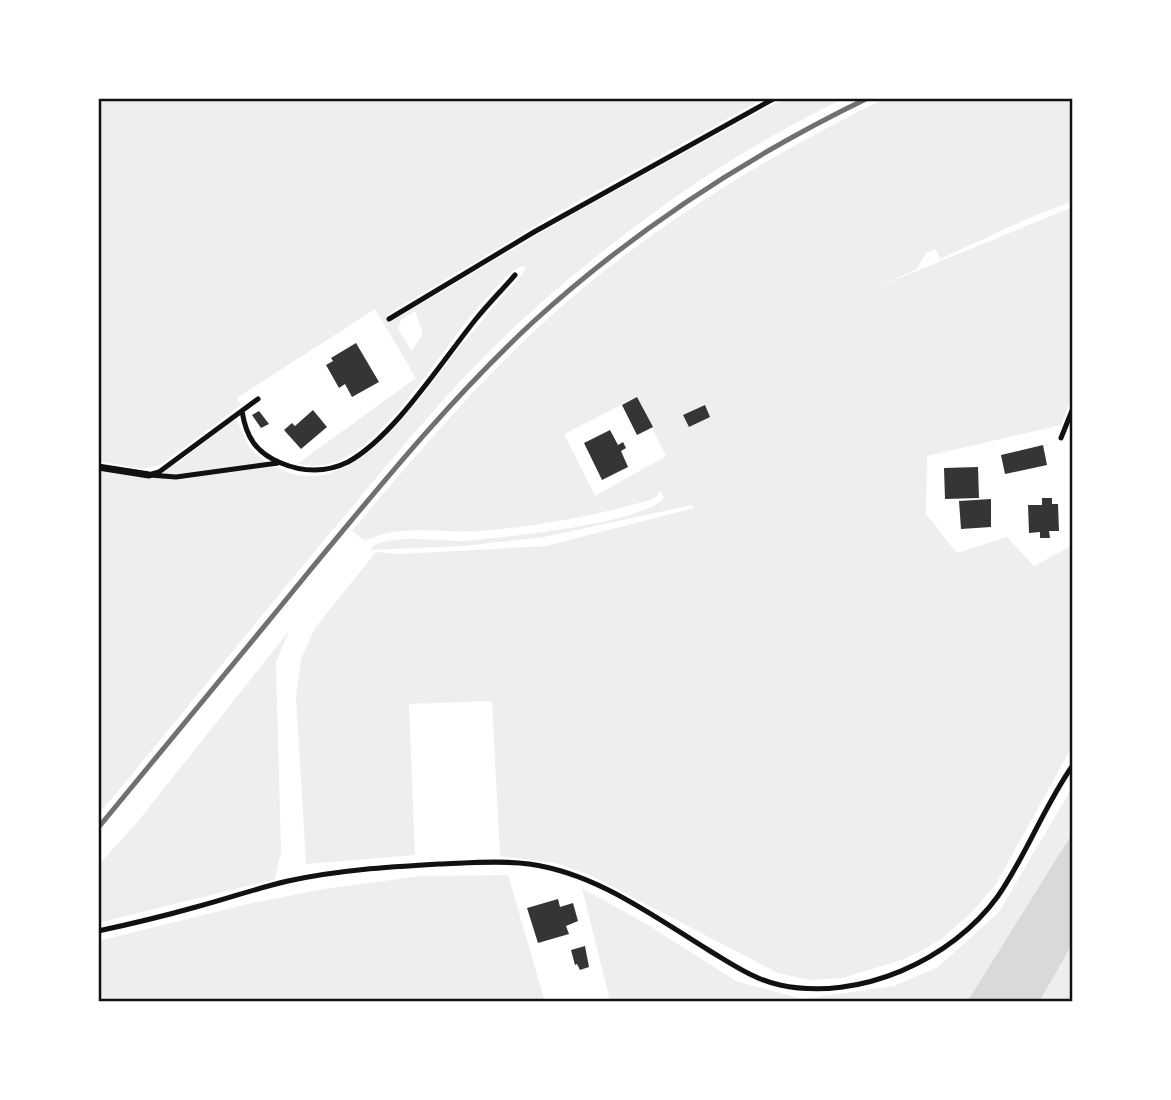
<svg xmlns="http://www.w3.org/2000/svg" width="1171" height="1100" font-family="Cabin,sans-serif">
	<style>
		.green { fill: #eee; fill-rule: evenodd }
		.water { fill: #d9d9d9 }
		.building { fill: #353535 }
		.lines { fill: none; stroke-linecap: round; stroke-linejoin: round }
		.service { stroke: #111; stroke-width: 5 }
		.minor { stroke: #111; stroke-width: 7 }
		.rail { stroke: #707070; stroke-width: 5 }
		.neatline { fill: none; stroke: #111; stroke-width: 2.5 }
	</style>
	<rect width="100%" height="100%" fill="#fff"/>
	<path class="green" d="M98,98H765L555,214L391,312L387,317L390,322L568,217L766,108L786,98H845C731,152 626,227 532,311C467,368 412,435 357,501C269,605 185,711 98,815V471L148,478L180,462L229,423L236,420C244,432 246,447 258,456C341,521 409,411 454,354C470,335 486,316 502,297C510,288 520,278 526,268L522,266C509,272 500,283 490,294C448,336 386,451 329,464C319,467 307,465 297,464L416,378L375,309L237,398L241,405L160,465L144,469L98,461ZM415,311L423,334L411,351L398,328L401,320Z
		M886,98H1073V201L1029,218L940,259L936,249L926,253L917,269L875,288L1073,207V393L1061,425L927,456L926,514L957,553L1007,537L1034,566L1073,545V745L996,884L970,914L940,940L905,959L842,978L809,980L778,973L590,875L555,863L500,856L492,701L409,704L415,855L306,864L296,696L301,659L315,628L376,552L400,554L546,546L694,508L692,505L544,537L464,546L369,550C384,532 439,542 462,541C500,538 642,524 664,498L660,490L657,496L650,500C594,516 539,526 481,531C444,534 400,523 365,541L352,531C409,463 466,396 530,335C635,236 757,161 886,98ZM637,397L666,456L595,496L564,434Z
		M289,631L276,662L281,852L275,879L98,923V865L135,825Z
		M1073,786V832L967,1002H606L610,1001L582,888L648,925L736,981L802,999L894,986L938,967L999,912Z
		M508,875L545,1002H98V941L248,904L324,889L421,876Z
		M1073,943V1002H1039Z"/>
	<path class="water" d="M1073,832V943L1039,1002H967Z"/>
	<path class="building" d="M356,343L379,382L352,397L345,384L339,388L326,365L333,361L331,358Z
		M637,397L653,427L637,435L622,405Z
		M705,405L710,417L689,427L683,415Z
		M313,410L327,427L301,449L284,430L292,423L295,426Z
		M259,411L269,424L261,428L252,415Z
		M610,430L618,445L623,442L626,448L621,451L628,467L602,480L584,443Z
		M1043,445L1047,465L1005,474L1001,455Z
		M978,467L979,498L945,499L944,468Z
		M1042,498H1052V504H1058L1059,531H1049L1050,538H1040V532L1029,533L1028,505H1042Z
		M991,499V527L961,529L959,501Z
		M558,899L560,907L573,903L578,921L566,926L569,934L538,943L527,908Z
		M585,946L589,967L580,970L577,964L575,965L571,950Z"/>
	<g class="lines">
		<path class="service" d="M389,319L534,232L775,98
			M242,411C246,437 256,453 281,463C302,472 326,473 348,462C394,437 442,361 476,319C488,304 502,290 515,275
			M1061,438L1073,408
			M152,474L159,472L258,399
			M149,475L176,477L278,463
			M98,931C131,924 164,916 196,907C227,899 257,888 288,881C338,870 388,867 439,864C468,863 500,860 529,864C596,873 653,916 710,951C732,964 755,980 780,985C859,1002 952,960 998,896C1027,854 1044,806 1073,765"/>
		<path class="minor" d="M98,467L149,475"/>
		<path class="rail" d="M98,828C168,743 238,659 307,574C379,487 450,399 533,322C633,231 746,157 868,98"/>
	</g>
	<rect width="1171" height="1100" fill="none" stroke="#ffffff" stroke-width="200"/>
	<rect x="100" y="100" width="971" height="900" class="neatline"/>
</svg>
